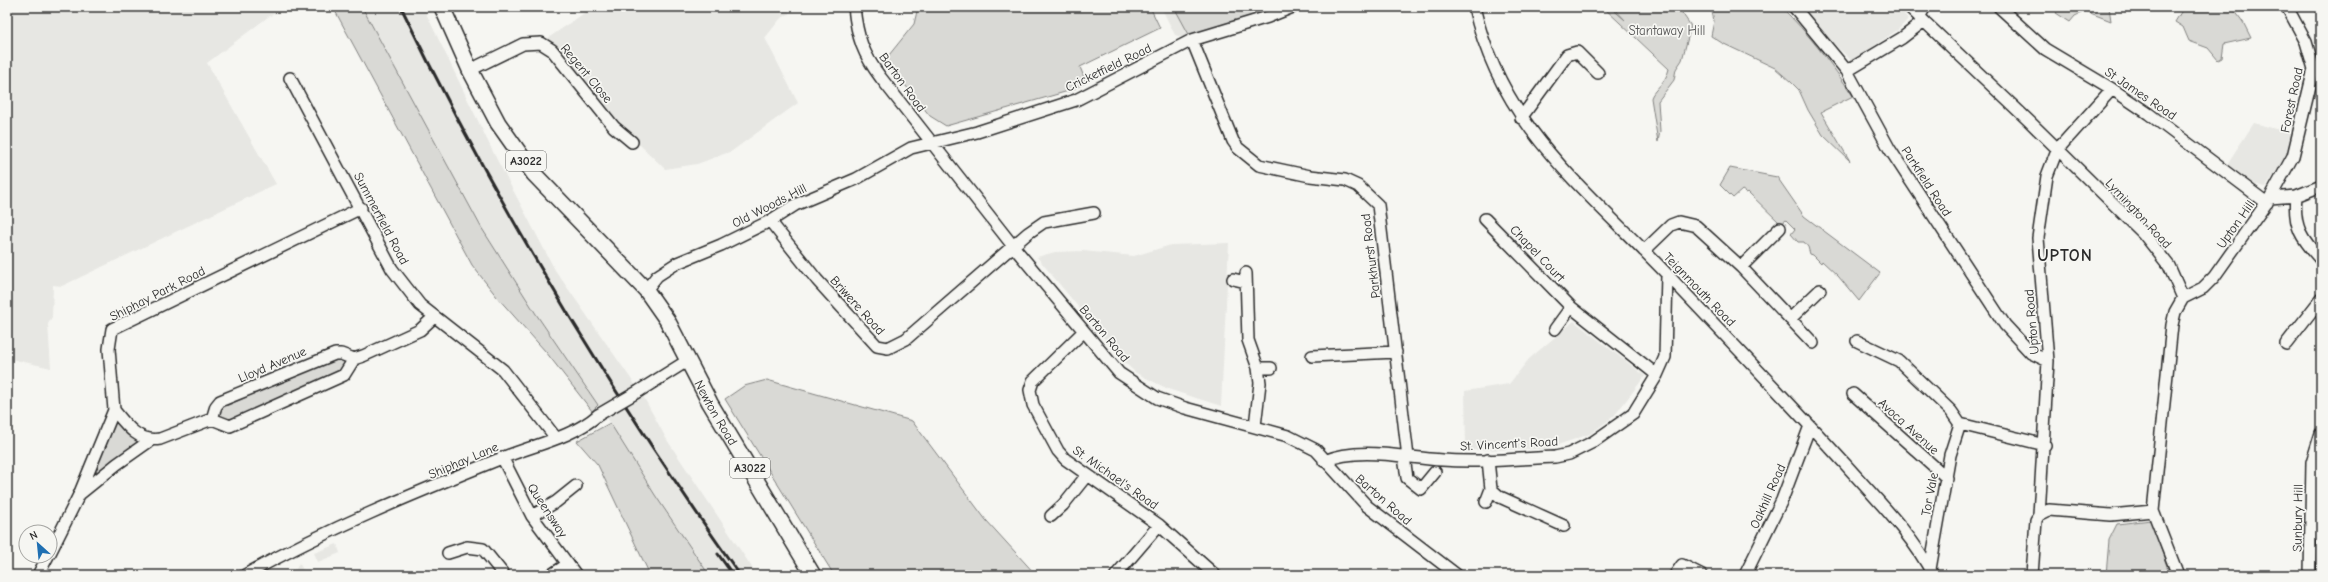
<svg xmlns="http://www.w3.org/2000/svg" width="2328" height="582" font-family="'Comic Neue',sans-serif">
	<style>
		.built { fill: #e7e7e3 }
		.green { fill: #d9d9d5; stroke: #828280 }
		.lines { fill: none; stroke-linecap: round; stroke-linejoin: round }
		.minor-casing { stroke: #2b2b2b; stroke-width: 14 }
		.major-casing { stroke: #2b2b2b; stroke-width: 18 }
		.minor { stroke: #f6f6f2; stroke-width: 11 }
		.major { stroke: #f6f6f2; stroke-width: 15 }
		.rail { stroke: #2b2b2b; stroke-width: 3 }
		.minor-bridge-casing { stroke: #2b2b2b; stroke-width: 14; stroke-linecap: butt }
		.minor-bridge { stroke: #f6f6f2; stroke-width: 11 }
		.labels { text-anchor: middle; stroke-width: 3.5; stroke-linejoin: round; paint-order: stroke }
		.shield { fill: #f6f6f2; stroke: #686867; stroke-width: 1 }
		.shield-label { font-size: 12px; font-weight: bold; fill: #2b2b2b }
		.park-label { font-size: 13px; fill: #565656; stroke: #f6f6f2 }
		.street-label { font-size: 13px; fill: #2b2b2b; stroke: #f6f6f2 }
		.district-label { font-size: 17px; font-weight: bold; letter-spacing: 1px; fill: #2b2b2b; stroke: #f6f6f2 }
	</style>
	<rect width="100%" height="100%" fill="#f6f6f2"/>
	<filter id="ink" filterUnits="userSpaceOnUse"><feTurbulence type="fractalNoise" baseFrequency=".025" numOctaves="2"/><feDisplacementMap in="SourceGraphic" scale="8" xChannelSelector="R" yChannelSelector="G"/><feConvolveMatrix kernelMatrix="1 2 1 2 8 2 1 2 1" color-interpolation-filters="sRGB"/></filter>
	<g filter="url(#ink)">
		<path class="built" d="M7,7H288L268,17L207,63L276,184L62,286L53,285L52,317L48,324L51,368L11,359L7,364Z
			M362,7H423L494,154L555,270L643,396L667,440L757,575H709L655,495L610,423L536,314L481,227Z
			M593,7H788L789,14L780,19L765,38L798,103L732,151L697,164L665,169L640,145L632,142L541,43Z
			M1161,7H1283L1192,40L1175,35Z
			M1795,7H1899L1908,19L1899,29L1852,61Z
			M2254,123L2294,134L2283,161L2266,187L2252,184L2227,164Z
			M1229,243L1221,406L1168,389L1136,373L1123,361L1037,257L1055,252L1083,251L1134,256L1171,245Z
			M1574,321L1645,376L1614,416L1590,434L1546,449L1466,450L1465,391L1509,384L1529,359Z
			M337,544L340,553L318,562L314,553Z
			M299,563L306,575H285L296,569Z"/>
		<path class="green" d="M333,7H362L481,227L536,314L598,405L592,411L546,352L497,297L472,265Z
			M918,7H1150L1160,28L1080,67L1086,82L1072,90L946,126L930,116L885,60L914,24Z
			M1174,7H1283L1192,40Z
			M1603,7H1610L1625,20L1613,7H1678L1691,26L1682,60L1676,69L1674,80L1658,101L1660,131L1658,142L1651,98C1653,90 1666,83 1669,69Z
			M1711,7H1781C1809,34 1831,63 1853,96L1821,112L1850,161L1823,135L1808,110L1799,90L1791,82L1775,68L1722,43L1711,36L1714,21Z
			M2060,7H2103L2105,9L2109,7L2111,21L2085,11L2075,16L2070,22L2056,13Z
			M2184,7H2232L2243,22L2251,38L2224,44L2222,58L2218,60L2208,48L2189,41L2183,27L2175,22Z
			M1730,168L1777,177L1804,216L1880,273L1859,301L1838,276L1822,261L1821,263L1813,255L1810,254L1808,247L1804,242H1798L1791,234L1795,229L1786,220L1781,224L1748,192L1747,193L1742,190L1733,198L1720,185Z
			M336,359H342L346,362L345,375L221,424L217,413L219,409Z
			M767,380L912,421L986,520L1036,575H834L725,399L744,386Z
			M115,421L127,434L139,441L88,480Z
			M610,423L655,495L709,575H650L598,465L577,441Z
			M2151,520L2170,575H2106L2109,540L2117,524Z"/>
		<g class="lines">
			<defs>
				<path id="minor" d="M854,7C857,37 863,54 881,78L1013,246L1119,373L1157,398L1185,408L1288,436L1316,450L1367,506L1457,575
					M1474,7C1501,125 1581,185 1661,268C1723,333 1785,398 1846,465C1876,499 1912,534 1933,575
					M1794,7L1847,71L1889,148L2005,325L2031,353L2048,361
					M1909,7L2029,121L2143,233L2169,266L2183,298
					M1999,7L2045,49L2112,89L2149,114L2267,203
					M1919,17L1925,7
					M1192,40L1233,141L1238,148L1259,165L1310,176L1345,180L1358,186L1378,205L1408,457
					M470,70L523,44L541,43L552,50L614,127L632,142
					M1847,71L1902,38L1924,21
					M290,78L392,269L420,305L503,370L556,438
					M1521,118L1567,55L1577,52L1598,73
					M2296,196C2293,227 2301,238 2321,260
					M2270,198L2293,156L2314,69L2306,42L2287,7
					M1485,219L1571,307L1657,375
					M770,221L817,280L877,346L888,348L906,339L1028,233L1044,222L1094,213
					M1644,251L1671,225L1679,222L1696,226L1741,267L1813,343
					M1741,267L1780,228
					M1246,273L1248,340L1258,368L1260,383L1255,426
					M1233,279L1246,282
					M646,290L657,276L677,263L721,245L770,221L795,205L856,179L911,148L977,132L1076,100L1192,40L1268,17L1293,7
					M2183,298L2203,288L2214,277L2270,198L2296,196L2321,186
					M1790,319L1820,290
					M1555,329L1571,307
					M1084,331L1033,381L1030,390L1033,405L1058,451L1065,459L1159,525L1215,575
					M1857,341L1899,361L1951,411L1960,424L1950,455L1930,569
					M2286,344L2321,299
					M1312,356L1396,352
					M1258,368H1271
					M639,391L687,361
					M1853,394L1947,478
					M114,410C126,425 139,443 160,439L212,419L216,406L220,401L335,354H341L354,359L363,356L420,330L434,317
					M212,419L230,426L344,375L354,359
					M1960,424L2045,445
					M502,457L532,516L576,575
					M1404,457L1407,478L1421,489L1435,472
					M1488,460L1491,489L1500,497L1564,526
					M1324,461C1361,446 1404,458 1442,460C1479,463 1517,459 1555,457L1569,454L1593,442L1633,414L1657,375L1665,357L1667,274
					M81,493L117,464L151,440
					M1486,502L1491,489
					M2039,515L2049,510L2111,515L2153,511
					M532,516L556,502L576,486
					M1051,516L1063,505L1087,475
					M50,553L79,495L114,410L109,349L112,329L361,208
					M448,553L467,547L483,549L504,575
					M38,575L48,556
					M245,575C327,529 415,493 502,458C533,445 572,438 598,415
					M551,575L568,564
					M1116,575L1159,525
					M1675,575L1682,565L1702,575
					M1745,575L1782,500L1810,426
					M2032,575L2036,520L2039,515L2048,361L2038,238L2047,176L2057,150L2112,89
					M2178,575L2153,511L2172,325L2175,312L2183,298
					M2310,575L2312,462L2321,433"/>
				<g id="major">
					<path id="s1" d="M442,7L470,70L498,123L534,174L646,290L667,320L710,403L813,575"/>
				</g>
			</defs>
			<use href="#minor" class="minor-casing"/>
			<use href="#major" class="major-casing"/>
			<use href="#minor" class="minor"/>
			<use href="#major" class="major"/>
			<path class="rail" d="M401,7C497,206 612,395 740,575
				M718,554L733,575"/>
			<defs>
				<path id="minor-bridge" d="M598,415L639,391"/>
			</defs>
			<use href="#minor-bridge" class="minor-bridge-casing"/>
			<use href="#minor-bridge" class="minor-bridge"/>
		</g>
	</g>
	<g class="labels">
		<g class="shield">
			<rect x="506" y="151" width="40" height="20" rx="3"/>
			<rect x="730" y="458" width="40" height="20" rx="3"/>
		</g>
		<g class="shield-label">
			<text x="526" y="165">A3022</text>
			<text x="750" y="472">A3022</text>
		</g>
		<g class="park-label">
			<text x="1667" y="35">Stantaway Hill</text>
		</g>
		<g class="street-label">
			<text transform="translate(1108 67) rotate(-26)" y="5">Cricketfield Road</text>
			<text transform="translate(587 73) rotate(50)" y="5">Regent Close</text>
			<text transform="translate(903 82) rotate(54)" y="5">Barton Road</text>
			<text transform="translate(2141 93) rotate(34)" y="5">St James Road</text>
			<text transform="translate(2291 100) rotate(-78)" y="5">Forest Road</text>
			<text transform="translate(1927 181) rotate(57)" y="5">Parkfield Road</text>
			<text transform="translate(769 205) rotate(-27)" y="5">Old Woods Hill</text>
			<text transform="translate(2139 213) rotate(47)" y="5">Lymington Road</text>
			<text transform="translate(382 218) rotate(62)" y="5">Summerfield Road</text>
			<text transform="translate(2235 224) rotate(-55)" y="5">Upton Hill</text>
			<text transform="translate(1538 253) rotate(46)" y="5">Chapel Court</text>
			<text transform="translate(1370 256) rotate(-97)" y="5">Parkhurst Road</text>
			<text transform="translate(1700 289) rotate(46)" y="5">Teignmouth Road</text>
			<text transform="translate(157 293) rotate(-27)" y="5">Shiphay Park Road</text>
			<text transform="translate(858 305) rotate(48)" y="5">Briwere Road</text>
			<text transform="translate(2031 322) rotate(-95)" y="5">Upton Road</text>
			<text transform="translate(1105 333) rotate(50)" y="5">Barton Road</text>
			<text transform="translate(272 364) rotate(-23)" y="5">Lloyd Avenue</text>
			<text dy="5" stroke="none"><textPath href="#s1" startOffset="494">Newton Road</textPath></text>
			<text transform="translate(1909 426) rotate(42)" y="5">Avoca Avenue</text>
			<text transform="translate(1509 443) rotate(-3)" y="5">St. Vincent's Road</text>
			<text transform="translate(463 460) rotate(-23)" y="5">Shiphay Lane</text>
			<text transform="translate(1116 477) rotate(35)" y="5">St. Michael's Road</text>
			<text transform="translate(1929 494) rotate(-79)" y="5">Tor Vale</text>
			<text transform="translate(1767 496) rotate(-66)" y="5">Oakhill Road</text>
			<text transform="translate(1384 499) rotate(41)" y="5">Barton Road</text>
			<text transform="translate(548 510) rotate(57)" y="5">Queensway</text>
			<text transform="translate(2297 518) rotate(-89)" y="5">Sunbury Hill</text>
		</g>
		<g class="district-label">
			<text x="2065" y="261">UPTON</text>
		</g>
	</g>
	<rect width="2328" height="582" fill="none" stroke="#f6f6f2" stroke-width="24"/>
	<rect x="12" y="12" width="2304" height="558" fill="none" stroke="#2b2b2b" stroke-width="1.5" filter="url(#ink)"/>
	<g transform="translate(38 544) rotate(333)"><circle r="19" fill="#f6f6f2" stroke="#a5a5a2"/>
	<path d="M0-3L7 15L0 10L-7 15Z" fill="#1f6fb2"/>
	<text y="-6" font-size="11" font-weight="bold" text-anchor="middle" fill="#2b2b2b">N</text>
	</g>
</svg>
